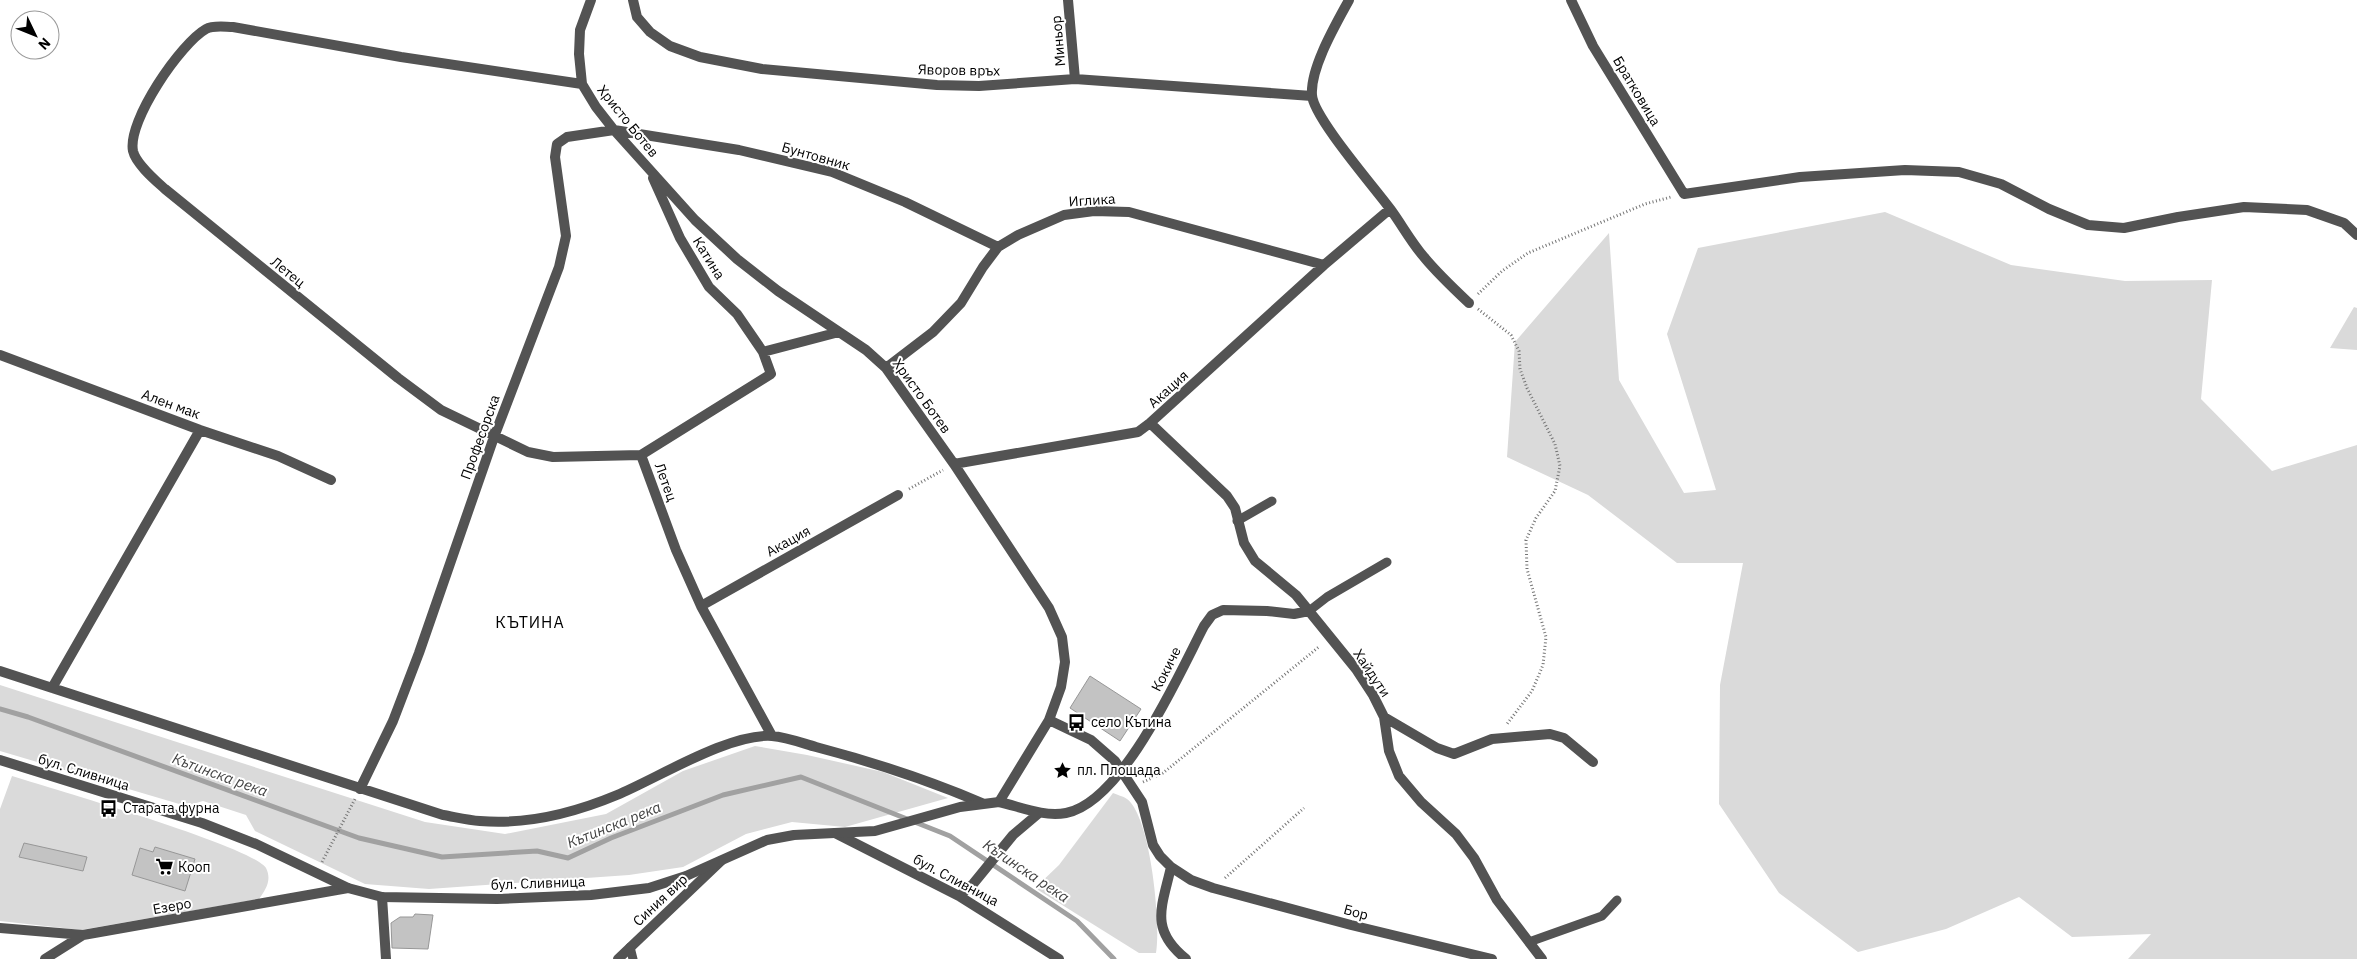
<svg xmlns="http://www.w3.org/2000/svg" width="2357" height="959" font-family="'IBM Plex Sans',sans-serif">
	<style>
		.green { fill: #dadada }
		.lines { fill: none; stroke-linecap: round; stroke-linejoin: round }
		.stream { stroke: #a1a1a1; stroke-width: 5 }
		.building { fill: #c3c3c3; stroke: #979797 }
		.path { stroke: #757575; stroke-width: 3; stroke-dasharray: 1 2.5; stroke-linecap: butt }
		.service { stroke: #535353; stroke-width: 9 }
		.minor { stroke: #535353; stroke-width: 10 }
		.tertiary { stroke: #535353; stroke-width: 10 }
		.labels { text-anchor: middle; stroke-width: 4; stroke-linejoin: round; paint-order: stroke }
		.street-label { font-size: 14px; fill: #000; stroke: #fff }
		.poi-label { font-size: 14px; fill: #000; stroke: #fff; text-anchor: start }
		.water-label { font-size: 15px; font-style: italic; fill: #424242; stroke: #fff }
		.quarter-label { font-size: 16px; letter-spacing: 1px; fill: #000; stroke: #fff }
	</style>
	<rect width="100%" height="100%" fill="#fff"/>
	<path class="green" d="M1885,212L2011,265L2125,281L2212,280L2201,399L2272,471L2357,445V959H2128L2151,934L2072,937L2019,897L1946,929L1858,952L1779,893L1719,804L1720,685L1743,563H1677L1588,495L1507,457L1515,342L1609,233L1619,380L1684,493L1716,490L1667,334L1698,248Z
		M2354,307L2357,308V350L2330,348Z
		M0,685L425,822L505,834L606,814L683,771L755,746L807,755L883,772L948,798L845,827L792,822L746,834L683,867L629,875L429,889L365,884L255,831L246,815L203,801L186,806L0,751Z
		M12,776C47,787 254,847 266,868C272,880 266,889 259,899L81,930L0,921V809Z
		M1113,793C1117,795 1123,796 1127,799C1151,817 1161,924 1156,953H1139L1035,888L1059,865Z"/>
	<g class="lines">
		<path class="stream" d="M0,709L28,717L359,838L442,857L537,851L568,858L611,838L723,795L801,777L950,836L1077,921L1114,959"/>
	</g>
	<path class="building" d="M1090,676L1141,709L1120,741L1070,708Z
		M24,843L87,857L83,871L19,857Z
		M155,847L195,859L185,891L132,875L140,848L153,852Z
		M415,914L433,915L428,949L392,948L391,923L400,917H413Z"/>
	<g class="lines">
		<path class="path" d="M1478,294L1502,271L1528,253L1645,204L1671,197
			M1478,309L1511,335L1519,351L1520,369L1527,388L1555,444L1560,466L1555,491L1536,518L1526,540L1527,569L1546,637L1543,665L1532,691L1507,724
			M909,489L943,470
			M1143,782L1163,773L1320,646
			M322,862L355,799
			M1225,878L1304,808"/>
		<path class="service" d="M1237,521L1272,501
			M1309,611L1327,597L1387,562
			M1529,942L1602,916L1617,900
			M630,947L633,959"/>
		<path class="minor" d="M591,0L580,30L579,54L582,84L596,107L614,130L695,220L737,259L778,291L866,350L886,368L954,464L1049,608L1062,637L1065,662L1061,687L1049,720L999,802C1021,807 1043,817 1066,813C1123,802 1179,674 1204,626L1212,615L1223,610L1267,611L1294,614L1309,611
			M633,0L637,17L650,32L670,46L700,57L762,69L937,85L979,86L1075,79L1312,96
			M1068,0L1075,79
			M1349,0C1336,24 1310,68 1312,95C1313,117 1375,188 1391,210C1402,225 1411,242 1424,257C1438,274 1453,288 1469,303
			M1571,0L1593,46L1684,194L1800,177L1905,170L1959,172L2001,184L2049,209L2088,225L2124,228L2178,217L2244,207L2307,210L2344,223L2357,235
			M582,84L401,57L233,27C225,27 213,25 206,29C181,43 127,121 133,151C136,164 155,180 165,189L398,378L441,410L528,452L553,457L641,455
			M763,352L839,332
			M0,355L200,430L278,456L331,480
			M886,368L933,332L961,303L983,267L998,247L1018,235L1064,215L1094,211L1129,212L1324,265
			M1150,423L1227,496L1235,508L1244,543L1255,561L1296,595L1356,669L1373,695L1384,717L1389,751L1399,776L1421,802L1456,834L1474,858L1497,900L1542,959
			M641,455L771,374L763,352L737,314L709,287L680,238L653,178
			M641,455L676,550L701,606L772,736
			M954,464L1138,432L1150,423L1324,265L1390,209
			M701,606L898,495
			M0,671L443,815C455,817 468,820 480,821C527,825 574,813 617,795C658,778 729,733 772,736C786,737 802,743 816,747C873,762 928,780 982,803
			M52,688L200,430
			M1384,717L1437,748L1454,754L1492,739L1550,734L1564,738L1593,762
			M1049,720L1091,740L1115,761L1142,802L1153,845L1160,856L1171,867L1191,880L1213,888L1351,925L1492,959
			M360,789L393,721L419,653L494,437L559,267L566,236L555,157L557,144L567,137L614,130L739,150L832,172L905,202L998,247
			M835,833L959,896L1059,959
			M1171,867C1162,907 1149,929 1186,959
			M959,896L973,884L1013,835L1039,813
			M382,897L386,959
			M0,928L83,935L348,888
			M45,959L83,935
			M618,959L721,861"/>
		<path class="tertiary" d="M0,760L202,823L256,844L348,888L382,897L497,899L591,895L649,888L686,876L767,840L794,835L875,831L960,807L999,802"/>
	</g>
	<defs>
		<symbol id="bus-bare" viewBox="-9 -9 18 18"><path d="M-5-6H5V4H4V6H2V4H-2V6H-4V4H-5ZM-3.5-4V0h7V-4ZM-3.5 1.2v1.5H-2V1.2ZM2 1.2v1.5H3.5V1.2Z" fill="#000" stroke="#fff" stroke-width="2.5" paint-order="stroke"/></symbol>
		<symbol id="sight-bare" viewBox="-9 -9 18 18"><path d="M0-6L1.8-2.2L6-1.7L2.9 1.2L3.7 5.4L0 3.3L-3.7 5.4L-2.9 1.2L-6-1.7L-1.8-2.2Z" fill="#000" stroke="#fff" stroke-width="2.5" paint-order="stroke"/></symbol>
		<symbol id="supermarket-bare" viewBox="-9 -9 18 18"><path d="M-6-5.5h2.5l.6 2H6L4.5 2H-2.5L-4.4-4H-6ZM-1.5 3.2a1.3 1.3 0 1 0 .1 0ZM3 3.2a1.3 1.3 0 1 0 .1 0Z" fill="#000" stroke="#fff" stroke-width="2.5" paint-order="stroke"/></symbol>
	</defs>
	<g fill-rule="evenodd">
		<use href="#bus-bare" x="1064" y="710" width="25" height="25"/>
		<use href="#sight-bare" x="1050" y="758" width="25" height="25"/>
		<use href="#bus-bare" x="96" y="796" width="25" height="25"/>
		<use href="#supermarket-bare" x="152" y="854" width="25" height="25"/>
	</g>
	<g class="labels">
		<g class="street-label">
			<text transform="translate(1058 41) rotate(-95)" y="5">Миньор</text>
			<text transform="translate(959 70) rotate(1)" y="5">Яворов връх</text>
			<text transform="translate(1637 91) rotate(59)" y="5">Братковица</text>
			<text transform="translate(628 121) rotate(51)" y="5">Христо Ботев</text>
			<text transform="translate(816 156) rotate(16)" y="5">Бунтовник</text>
			<text transform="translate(1092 200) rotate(-4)" y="5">Иглика</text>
			<text transform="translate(709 258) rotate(58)" y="5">Катина</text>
			<text transform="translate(288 272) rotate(39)" y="5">Летец</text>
			<text transform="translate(1168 389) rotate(-42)" y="5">Акация</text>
			<text transform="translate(922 396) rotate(54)" y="5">Христо Ботев</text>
			<text transform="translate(171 404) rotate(20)" y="5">Ален мак</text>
			<text transform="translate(480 437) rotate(-70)" y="5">Професорска</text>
			<text transform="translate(666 482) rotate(70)" y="5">Летец</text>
			<text transform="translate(788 541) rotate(-29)" y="5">Акация</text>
			<text transform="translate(1166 669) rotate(-63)" y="5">Кокиче</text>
			<text transform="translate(1372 673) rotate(56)" y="5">Хайдути</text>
			<text transform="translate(84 772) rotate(17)" y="5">бул. Сливница</text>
			<text transform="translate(956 880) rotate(28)" y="5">бул. Сливница</text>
			<text transform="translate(538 883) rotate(-2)" y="5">бул. Сливница</text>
			<text transform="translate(660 900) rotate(-43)" y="5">Синия вир</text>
			<text transform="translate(172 906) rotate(-10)" y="5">Езеро</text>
			<text transform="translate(1356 912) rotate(15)" y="5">Бор</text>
		</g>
		<g class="poi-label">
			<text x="1091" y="727">село Кътина</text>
			<text x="1077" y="775">пл. Площада</text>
			<text x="123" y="813">Старата фурна</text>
			<text x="178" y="872">Кооп</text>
		</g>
		<g class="water-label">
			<text transform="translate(220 775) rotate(20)" y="5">Кътинска река</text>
			<text transform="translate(614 825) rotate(-22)" y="5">Кътинска река</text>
			<text transform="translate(1026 871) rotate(34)" y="5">Кътинска река</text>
		</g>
		<g class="quarter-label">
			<text x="530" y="628">КЪТИНА</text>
		</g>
	</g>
	<g transform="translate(35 35) rotate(133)"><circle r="24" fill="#ffffff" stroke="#999999"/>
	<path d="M0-4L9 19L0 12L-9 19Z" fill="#000000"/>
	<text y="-8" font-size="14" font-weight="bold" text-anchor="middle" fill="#000000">N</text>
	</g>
</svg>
